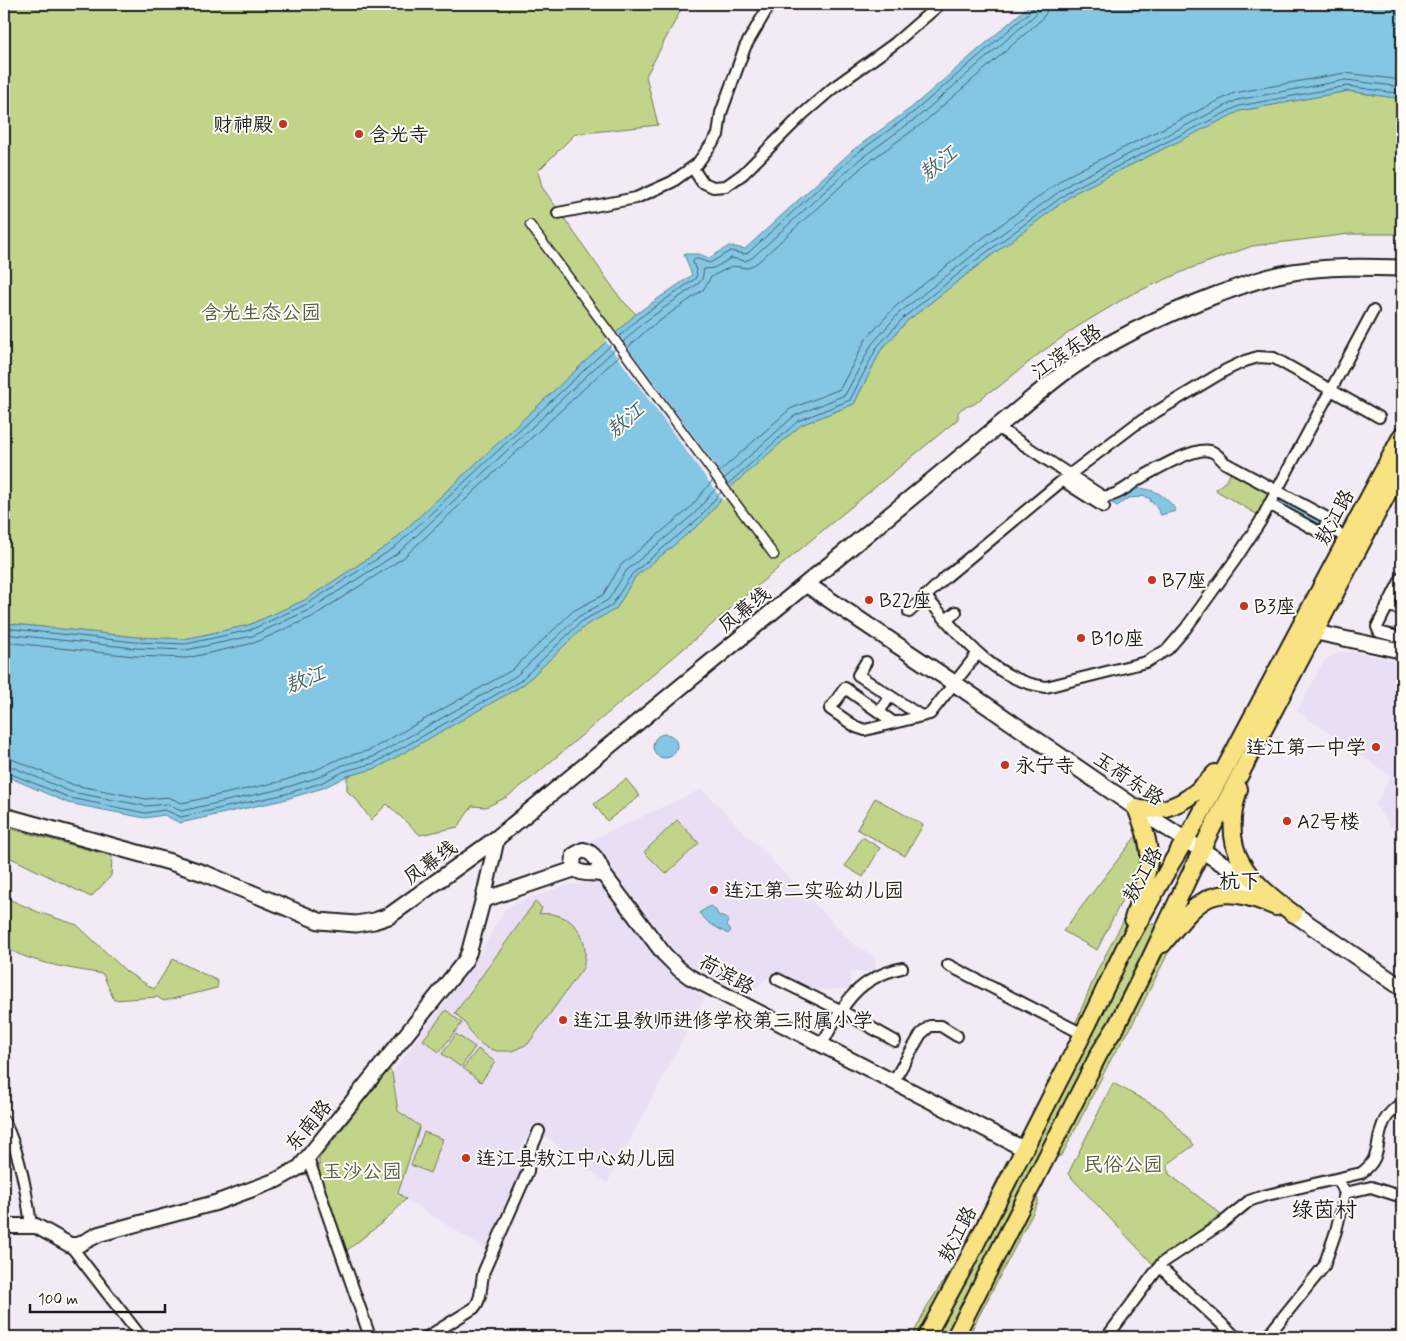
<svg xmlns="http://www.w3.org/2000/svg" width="1406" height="1341" font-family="Mynerve,'LXGW WenKai TC',sans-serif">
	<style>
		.built { fill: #eadef4 }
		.green { fill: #c2d489; stroke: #6f7852 }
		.water { fill: #83c7e4; stroke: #5a8394 }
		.pier { fill: #f2eaf5 }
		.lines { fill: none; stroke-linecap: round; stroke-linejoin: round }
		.shore { stroke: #45606c; stroke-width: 1 }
		.pedestrian-casing { stroke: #1c1c1c; stroke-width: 11 }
		.minor-casing { stroke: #1c1c1c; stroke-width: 14 }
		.tertiary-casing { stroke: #1c1c1c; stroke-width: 18 }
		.secondary-casing { stroke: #1c1c1c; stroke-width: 19 }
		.primary-casing { stroke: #1c1c1c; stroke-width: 20 }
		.pedestrian { stroke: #fdfcf7; stroke-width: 8 }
		.minor { stroke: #fdfcf7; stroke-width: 10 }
		.tertiary { stroke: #fdfcf7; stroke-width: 14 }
		.secondary { stroke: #fdfcf7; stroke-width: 15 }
		.primary { stroke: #f8e281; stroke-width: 16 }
		.poi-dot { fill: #c8321e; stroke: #fdfcf7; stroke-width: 2 }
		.labels { text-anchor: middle; stroke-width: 4; stroke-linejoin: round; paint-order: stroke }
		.poi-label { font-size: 20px; fill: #1c1c1c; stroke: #fdfcf7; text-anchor: start }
		.park-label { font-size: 20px; fill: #565c42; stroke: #fdfcf7 }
		.street-label { font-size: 20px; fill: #1c1c1c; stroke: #fdfcf7 }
		.water-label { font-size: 21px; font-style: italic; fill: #45606c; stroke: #fdfcf7 }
		.neighbourhood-label { font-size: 21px; fill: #1c1c1c; stroke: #fdfcf7 }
		.quarter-label { font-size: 22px; fill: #1c1c1c; stroke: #fdfcf7 }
	</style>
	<rect width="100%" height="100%" fill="#f2eaf5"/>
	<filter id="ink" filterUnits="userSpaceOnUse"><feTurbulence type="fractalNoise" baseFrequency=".02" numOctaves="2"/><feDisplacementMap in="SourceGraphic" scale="10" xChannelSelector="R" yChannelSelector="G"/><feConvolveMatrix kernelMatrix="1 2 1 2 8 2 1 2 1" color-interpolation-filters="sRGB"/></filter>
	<g filter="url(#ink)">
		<path class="built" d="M1341,652H1353L1402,662V841L1375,805L1391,776L1297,711L1323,663L1328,658Z
			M702,789L855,945L875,957V970L867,972H850V989L813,990L770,976L763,981L748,999L694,968L681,958L589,841Z
			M598,881L664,967L677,980L705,998L607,1183L533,1127L520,1149L526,1166L488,1251L398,1194L420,1126L398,1111L392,1073L472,967L505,909L515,903L567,885Z"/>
		<path class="green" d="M4,4H684L646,76L658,125L575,134L538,171L542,187L621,299L636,314L390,544L305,600L249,625L185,639L136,637L4,623Z
			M1348,91L1402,99V234H1350L1252,246L1189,269L1130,295L1077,327L1040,353L996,389C986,391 981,401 972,405C966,407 964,406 958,412V419L817,535L534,776L507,797L486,807L472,806L458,827L420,835L387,804L371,820L357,800L347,791V776L377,768L523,685L586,625L616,609L635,577L702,522L733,485L801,425L854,404L881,350L907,321L980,264L1076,192L1240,111Z
			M1232,470L1271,491L1258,515L1217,491L1216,489L1227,480Z
			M626,779L640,796L607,821L594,804Z
			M875,798L923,825L905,856L857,829Z
			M677,820L699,843L666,874L644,852Z
			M4,827L112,856L111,876L91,897L7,856L4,866Z
			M1136,836L1141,862L1097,950L1063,931Z
			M862,837L880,848L863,877L845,866Z
			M4,897L38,912L77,925L127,972L154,989L173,959L218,981L217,988L164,1001L157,997L114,1000L103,974C69,968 35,964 4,947Z
			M535,902L542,908L539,914C572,910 592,937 583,968L528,1044L512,1051H497L487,1048L475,1039L465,1023L455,1013Z
			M1126,916L1130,917L1107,962L1081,1023L1078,1024L1076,1022L1098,969Z
			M1150,923L1154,924L1155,928L1154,931L947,1337H936L1147,924Z
			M1171,939L1174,941L1130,1029L1111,1059L1062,1155L1058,1157L1056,1156L1107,1054L1123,1032Z
			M446,1010L462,1023L439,1052L423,1040Z
			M456,1034L475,1047L461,1067L442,1054Z
			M478,1049L495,1062L481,1082L463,1068Z
			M389,1069L392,1073L398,1111L420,1126L398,1193L406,1199L388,1218L345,1252L319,1174V1159Z
			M1113,1083L1162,1110L1194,1145L1168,1164L1169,1174L1221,1214L1154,1265L1068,1174Z
			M424,1132L443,1139L430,1173L411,1165Z
			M1009,1158L1010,1160L941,1295L927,1317L917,1337H912L926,1308L957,1261L1007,1160Z
			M1036,1197L1038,1199V1203L968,1337H961L1033,1199Z"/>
		<path class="water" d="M1031,4H1402V99L1348,91L1240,111L1076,192L980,264L907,321L881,350L854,404L801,425L733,485L702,522L635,577L616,609L586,625L523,685L377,768L347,776L323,788L283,800L180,823L164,815L145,818L68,803L4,775V623L136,637L185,639L249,625L305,600L390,544L636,314L692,275L684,254H699L709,258L729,246L745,249L853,150L911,108Z
			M1137,488C1155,489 1167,496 1176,511L1161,515L1155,505L1150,501L1151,499L1142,496L1141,497L1128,498L1117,506L1110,502L1130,489Z
			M1281,497L1321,520L1318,527L1278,504Z
			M653 746a12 12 0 1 1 24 0a12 12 0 1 1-24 0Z
			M710,906L715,909L719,916H721L728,920L727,925L731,930L728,934L709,923L699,913Z"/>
		<path class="pier" d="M615,330L733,489L723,501L605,340Z"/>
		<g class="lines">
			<path class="shore" d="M619,337L639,318L695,279L697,274L693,262L694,259H698L710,263L730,251L744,254L748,253L856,154L914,112L1032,10L1034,4
				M623,342L643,323L699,283L702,279L704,269L714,268L731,258L745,261L752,258L860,159L918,117L1036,14L1039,10L1040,4
				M627,348L648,329L703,290L711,277L732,266L747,268L757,263L864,165L923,123L1041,20L1046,13L1048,4
				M719,472L790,409L840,389L866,339L895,307L968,249L1067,176L1234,93L1345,73L1402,80
				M724,479L794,416L845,395L872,344L899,313L973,255L1071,183L1237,100L1346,80L1402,87
				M728,484L798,421L850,400L877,347L904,317L976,260L1074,188L1239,106L1347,86L1402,94
				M4,628L135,642L186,644L250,630L307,604L394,548L612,344
				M4,634L135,648L186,650L252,636L309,610L398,553L615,349
				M4,642L134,656L187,658L254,643L312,617L403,558L620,355
				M4,757L12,759L74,785L146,799L168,797L182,803L279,782L316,770L341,758L370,750L512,670L573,611L603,595L621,565L689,509L713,480
				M4,765L10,766L71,792L146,806L167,804L181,811L281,789L319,777L343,765L373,757L516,676L578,617L608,600L627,570L694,514L717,487
				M4,771L70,798L145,813L165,810L181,817L282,795L321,783L345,771L375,763L520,681L582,621L612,605L632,574L699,518L721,492"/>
			<defs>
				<path id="pedestrian" d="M530,225L774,555"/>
				<path id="minor" d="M696,173L702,182L713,187L726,186L743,174L803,114L833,88L894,44L940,4
					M558,213L636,198L672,182L697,164L718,135L721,113L745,47L770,4
					M997,427L1105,498
					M1068,484L1104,507
					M1101,496C1115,498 1127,487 1139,479C1153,471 1195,446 1210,451C1216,452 1221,459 1225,463L1329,519L1321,533L1269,504
					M1331,529L1347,538
					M1402,577L1377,627L1379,632L1402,638
					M925,596C958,633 993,681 1046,687L1146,662L1168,649L1186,628L1235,560L1260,522L1373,311
					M1387,606L1402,609
					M909,612L946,577L1069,475L1136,424L1226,370L1245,361L1258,357L1274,358L1379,417
					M946,620L956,612
					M866,662L858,675L921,716
					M879,712L890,696
					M893,722L845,688L830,709L856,727L865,730L930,714L978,653
					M948,965L1083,1034
					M777,979L840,1010L895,1041
					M821,1046C843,1006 854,979 902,968
					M893,1082L921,1034L930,1026H941L957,1036
					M4,1121C20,1154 26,1189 31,1225
					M308,1158L370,1337
					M1345,1193L1371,1187L1402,1197
					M70,1245L141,1337
					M1160,1267L1236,1337
					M427,1337L474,1308C483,1298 480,1284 484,1271L528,1171L530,1152L539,1131
					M1107,1337L1162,1263L1221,1224L1249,1201L1263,1196L1361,1173C1384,1157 1374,1140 1385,1120C1389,1113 1396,1107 1402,1103
					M1267,1337L1324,1266L1336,1231L1345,1193L1338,1179"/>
				<path id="tertiary" d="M1314,632L1402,651
					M604,875C593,871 580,877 573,866L574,855L583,850C595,852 600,865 604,875L664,954L679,969L690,977L1024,1149
					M483,900L575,869
					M4,1226H36L70,1245H78L99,1234L215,1203L277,1180L300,1167L465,961L469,952L483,900L497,838"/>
				<path id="secondary" d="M806,584L954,683L1136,808L1234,871C1238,880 1240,881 1250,884C1255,886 1260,891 1265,894
					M4,816L170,862L206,874L319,921L356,924L374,921L389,916L497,838L997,427C1020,409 1042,389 1065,372C1112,339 1163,315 1216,295C1241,286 1267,276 1293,272C1327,266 1367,267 1402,268
					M1284,907L1402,988"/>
				<path id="primary" d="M1239,789C1219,852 1246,878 1294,914
					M1136,808C1169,816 1194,797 1215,773
					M1133,919C1138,901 1147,879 1149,861C1150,843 1143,825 1136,808
					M1163,944C1202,895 1213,881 1276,907
					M926,1337L965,1265L1088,1024L1125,947L1172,862L1198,819L1402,435
					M955,1337L1100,1052L1117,1025L1149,961L1212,828L1402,466"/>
			</defs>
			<use href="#pedestrian" class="pedestrian-casing"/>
			<use href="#minor" class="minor-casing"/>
			<use href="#tertiary" class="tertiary-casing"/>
			<use href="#secondary" class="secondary-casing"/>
			<use href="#primary" class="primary-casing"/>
			<use href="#pedestrian" class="pedestrian"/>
			<use href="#minor" class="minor"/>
			<use href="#tertiary" class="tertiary"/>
			<use href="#secondary" class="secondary"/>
			<use href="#primary" class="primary"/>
		</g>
	</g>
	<g class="poi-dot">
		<circle cx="283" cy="124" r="5"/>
		<circle cx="359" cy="134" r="5"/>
		<circle cx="1152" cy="580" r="5"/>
		<circle cx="869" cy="600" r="5"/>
		<circle cx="1244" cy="606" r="5"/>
		<circle cx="1081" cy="638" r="5"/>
		<circle cx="1376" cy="747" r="5"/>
		<circle cx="1005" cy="765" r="5"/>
		<circle cx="1287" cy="821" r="5"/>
		<circle cx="714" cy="890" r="5"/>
		<circle cx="563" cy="1020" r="5"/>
		<circle cx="466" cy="1158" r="5"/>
	</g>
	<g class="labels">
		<g class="poi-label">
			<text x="273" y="131" text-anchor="end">财神殿</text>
			<text x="369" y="141">含光寺</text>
			<text x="1162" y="587">B7座</text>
			<text x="879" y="607">B22座</text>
			<text x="1254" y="613">B3座</text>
			<text x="1091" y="645">B10座</text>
			<text x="1366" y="754" text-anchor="end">连江第一中学</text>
			<text x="1015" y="772">永宁寺</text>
			<text x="1297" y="828">A2号楼</text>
			<text x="724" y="897">连江第二实验幼儿园</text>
			<text x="573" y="1027">连江县教师进修学校第三附属小学</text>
			<text x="476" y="1165">连江县敖江中心幼儿园</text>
		</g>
		<g class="park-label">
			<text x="261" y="319">含光生态公园</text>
			<text x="1123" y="1171">民俗公园</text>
			<text x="362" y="1178">玉沙公园</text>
		</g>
		<g class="street-label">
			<text transform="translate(1066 351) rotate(-35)" y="7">江滨东路</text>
			<text transform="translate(1334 517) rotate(-62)" y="7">敖江路</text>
			<text transform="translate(744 609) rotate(-39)" y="7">凤幕线</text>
			<text transform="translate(1129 778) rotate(34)" y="7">玉荷东路</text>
			<text transform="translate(430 862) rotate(-36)" y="7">凤幕线</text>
			<text transform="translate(1142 874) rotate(-61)" y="7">敖江路</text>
			<text transform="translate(727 974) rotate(29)" y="7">荷滨路</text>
			<text transform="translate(308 1125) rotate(-50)" y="7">东南路</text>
			<text transform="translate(957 1234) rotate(-63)" y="7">敖江路</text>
		</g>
		<g class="water-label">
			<text transform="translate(938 163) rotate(-39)" y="7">敖江</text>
			<text transform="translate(625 420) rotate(-40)" y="7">敖江</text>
			<text transform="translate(305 679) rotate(-21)" y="7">敖江</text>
		</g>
		<g class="neighbourhood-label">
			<text x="1240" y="888">杭下</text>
		</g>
		<g class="quarter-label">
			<text x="1324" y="1217">绿茵村</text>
		</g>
	</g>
	<rect width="1406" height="1341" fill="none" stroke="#fdfcf7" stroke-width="20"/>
	<rect x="10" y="10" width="1386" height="1321" fill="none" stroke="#1c1c1c" stroke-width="2" filter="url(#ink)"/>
	<path d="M30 1304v8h135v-8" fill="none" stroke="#1c1c1c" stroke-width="2.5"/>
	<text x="38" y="1304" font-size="15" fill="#1c1c1c" stroke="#fdfcf7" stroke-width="4" paint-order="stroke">100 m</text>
</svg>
